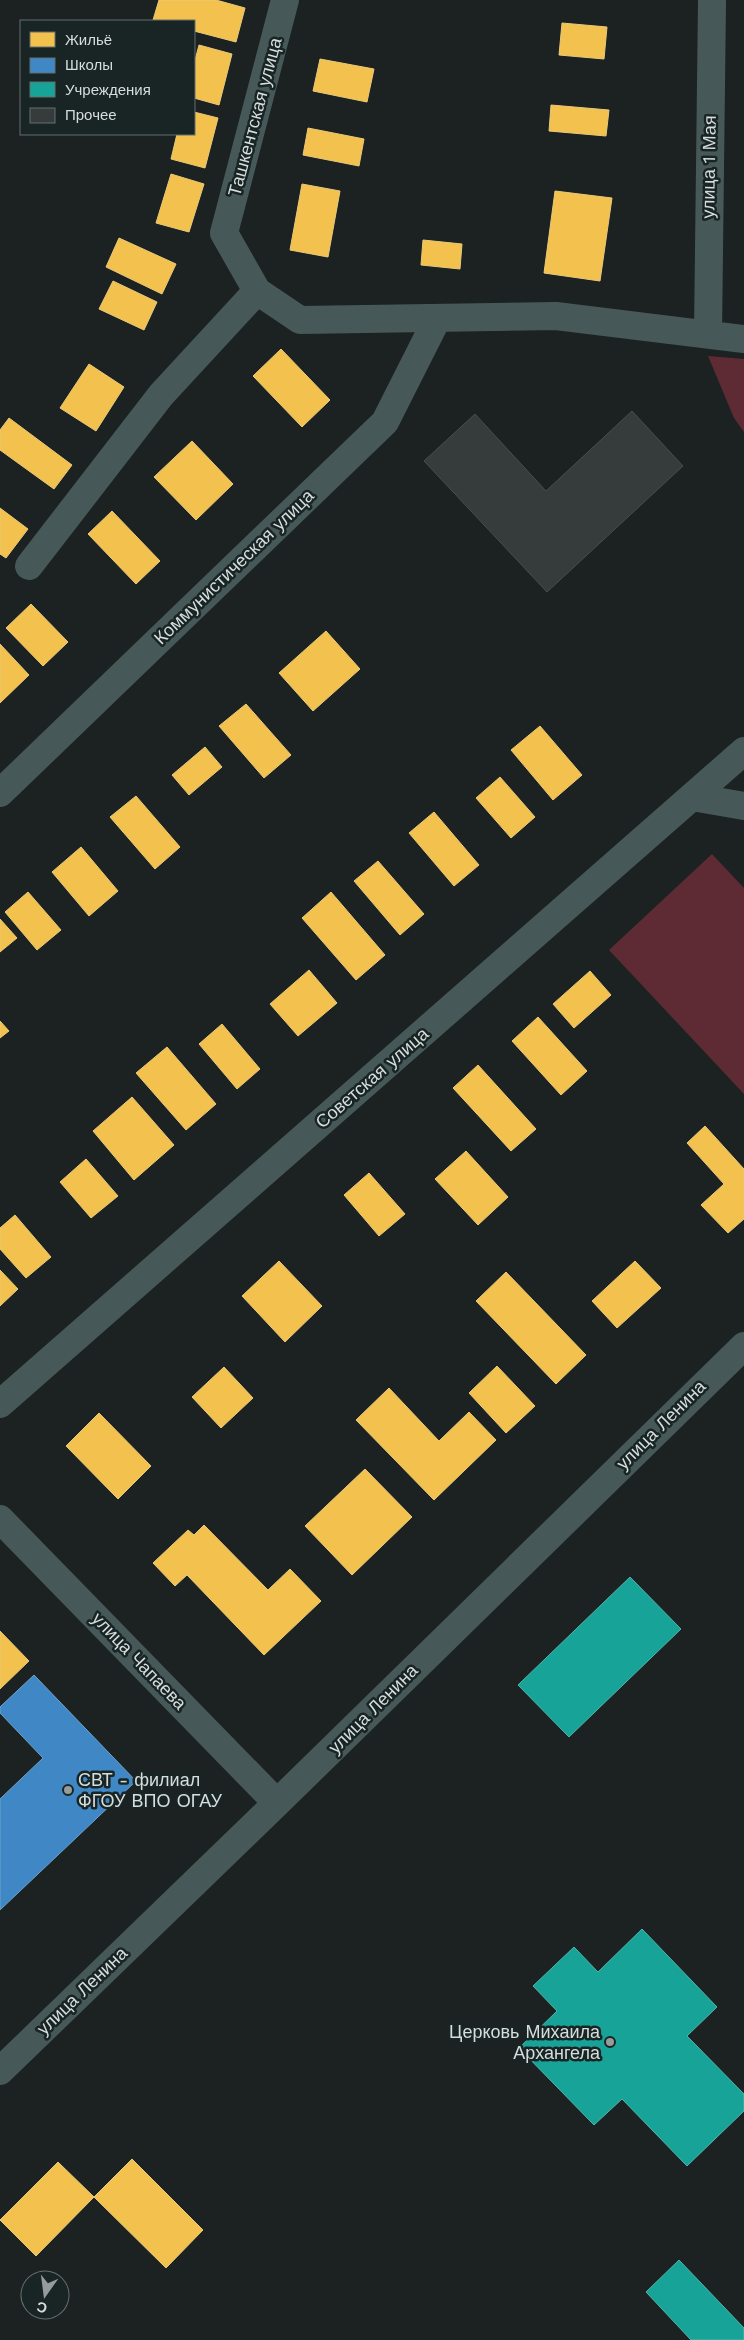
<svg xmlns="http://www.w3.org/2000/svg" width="744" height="2340" font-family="'Work Sans',sans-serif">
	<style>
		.green { fill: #5e2a33 }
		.homes { fill: #f2c14e; stroke: #eac979 }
		.schools { fill: #3f88c5; stroke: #6ca2cc }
		.public { fill: #17a398; stroke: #50b4ad }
		.building { fill: #363c3c; stroke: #484e4d }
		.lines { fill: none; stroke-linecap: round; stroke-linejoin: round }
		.street { stroke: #465958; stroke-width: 28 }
		.poi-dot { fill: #959c9b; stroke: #182524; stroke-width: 2 }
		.labels { text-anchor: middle; stroke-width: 5; stroke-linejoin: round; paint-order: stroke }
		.street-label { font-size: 18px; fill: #d6dddd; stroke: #182524 }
		.poi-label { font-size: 18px; fill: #d6dddd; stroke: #182524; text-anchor: start }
	</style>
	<rect width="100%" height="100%" fill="#1b2221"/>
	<path class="green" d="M708,356L744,359V432L734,418Z
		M712,854L744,888V1094L609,950Z"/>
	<path class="homes" d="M159,0H216L245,8L236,42L194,31V21L153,20Z
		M562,23L607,27L604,59L559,55Z
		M199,45L232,54L219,105L194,98V64Z
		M320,59L374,69L367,102L313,91Z
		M551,105L609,110L606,136L549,131Z
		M194,112L218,118L205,168L171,159L177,134H194Z
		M308,128L364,139L359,166L303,155Z
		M171,174L204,184L189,232L156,223Z
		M302,184L340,191L328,257L290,250Z
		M555,191L612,198L600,281L544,273Z
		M119,238L176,264L162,294L106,267Z
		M423,240L462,244L460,269L421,265Z
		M113,281L157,302L144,330L99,309Z
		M281,349L330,400L302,427L253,376Z
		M89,364L124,387L96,431L60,408Z
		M9,418L72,465L54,489L0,450V430Z
		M192,441L233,484L196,520L154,477Z
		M0,508L28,529L6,558L0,554Z
		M112,511L160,561L136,584L88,534Z
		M31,604L68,642L43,666L6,628Z
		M326,631L360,669L313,711L279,673Z
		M0,644L29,675L0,703Z
		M246,704L291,755L264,778L219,726Z
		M540,726L582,775L553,800L511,750Z
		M205,747L222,767L189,795L172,775Z
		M500,777L535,817L511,838L476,798Z
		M136,796L180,847L155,869L110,817Z
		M434,812L479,865L454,886L409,833Z
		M81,847L118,891L89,916L52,872Z
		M378,861L424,914L400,935L354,881Z
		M28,892L61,930L37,950L5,912Z
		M331,892L385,955L356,980L302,918Z
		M0,919L17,938L0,952Z
		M309,970L337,1003L298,1036L270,1004Z
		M590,971L611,995L574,1028L553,1004Z
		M538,1017L587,1071L561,1095L512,1041Z
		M0,1021L9,1031L0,1038Z
		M222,1024L260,1069L237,1089L199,1044Z
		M167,1047L216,1104L186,1130L136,1073Z
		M478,1065L536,1129L511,1151L453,1088Z
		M132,1097L174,1145L134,1180L93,1131Z
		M705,1126L744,1169V1219L728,1233L701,1205L724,1184L687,1143Z
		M466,1151L508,1197L478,1225L435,1179Z
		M86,1159L118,1196L91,1218L60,1182Z
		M369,1173L405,1214L379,1236L344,1195Z
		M15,1215L51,1257L26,1278L0,1249V1228Z
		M279,1261L322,1306L285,1342L242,1296Z
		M635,1261L661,1288L617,1328L592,1301Z
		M0,1270L18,1289L0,1306Z
		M506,1272L586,1355L556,1384L476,1301Z
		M497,1366L535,1406L506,1433L469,1393Z
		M224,1367L253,1398L221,1428L192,1397Z
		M389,1388L439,1441L469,1412L496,1440L434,1500L356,1420Z
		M99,1413L151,1466L118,1499L66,1446Z
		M365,1469L412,1517L352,1575L305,1526Z
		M204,1525L268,1590L290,1569L321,1601L264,1655L187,1575L175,1586L153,1563L188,1530L194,1535Z
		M0,1631L29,1661L0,1689Z
		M132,2159L203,2230L166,2268L94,2197Z
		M58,2162L94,2197L36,2256L0,2220Z"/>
	<path class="schools" d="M34,1675L136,1781L0,1910V1799L43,1758L0,1713V1707Z"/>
	<path class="public" d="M630,1577L681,1629L569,1737L518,1685Z
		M642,1929L717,2007L687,2036L744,2094V2111L687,2166L622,2099L594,2125L519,2048L557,2011L533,1986L574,1947L598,1972Z
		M679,2260L744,2328V2340H691L646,2292Z"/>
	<path class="building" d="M632,411L683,466L547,592L424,461L475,414L546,491Z"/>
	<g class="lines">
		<path class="street" d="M285,0L224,233L257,291L300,320L556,316L744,339
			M708,334L712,0
			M29,566L161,395L257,291
			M0,793L385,422L437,319
			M692,797L744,806
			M0,1404L744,751
			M0,1519L277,1803
			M0,2071L277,1803L744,1346"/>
	</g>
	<g class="poi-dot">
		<circle cx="68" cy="1790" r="5"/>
		<circle cx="610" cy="2042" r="5"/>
	</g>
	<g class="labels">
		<g class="street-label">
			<text transform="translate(255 117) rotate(-75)" y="6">Ташкентская улица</text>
			<text transform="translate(709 167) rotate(-89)" y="6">улица 1 Мая</text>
			<text transform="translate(234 567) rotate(-44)" y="6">Коммунистическая улица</text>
			<text transform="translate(372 1078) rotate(-41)" y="6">Советская улица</text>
			<text transform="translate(661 1425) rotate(-45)" y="6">улица Ленина</text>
			<text transform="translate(139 1661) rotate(46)" y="6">улица Чапаева</text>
			<text transform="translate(373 1709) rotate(-45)" y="6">улица Ленина</text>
			<text transform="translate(82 1991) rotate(-44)" y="6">улица Ленина</text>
		</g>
		<g class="poi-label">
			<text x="78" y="1786">СВТ - филиал<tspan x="78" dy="21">ФГОУ ВПО ОГАУ</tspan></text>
			<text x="600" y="2038" text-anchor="end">Церковь Михаила<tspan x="600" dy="21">Архангела</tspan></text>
		</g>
	</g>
	<rect x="20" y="20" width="175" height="115" fill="#182524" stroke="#646f6e"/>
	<rect x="30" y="32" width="25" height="15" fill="#f2c14e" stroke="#646f6e"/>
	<text x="65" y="45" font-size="15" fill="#d6dddd">Жильё</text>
	<rect x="30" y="58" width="25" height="15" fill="#3f88c5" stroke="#646f6e"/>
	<text x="65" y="70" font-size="15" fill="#d6dddd">Школы</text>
	<rect x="30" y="82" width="25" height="15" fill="#17a398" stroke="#646f6e"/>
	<text x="65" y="95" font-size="15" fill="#d6dddd">Учреждения</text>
	<rect x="30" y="108" width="25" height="15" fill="#363c3c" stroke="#646f6e"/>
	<text x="65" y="120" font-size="15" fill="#d6dddd">Прочее</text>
	<g transform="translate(45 2295) rotate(194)"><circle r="24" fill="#182524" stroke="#646f6e"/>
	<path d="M0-4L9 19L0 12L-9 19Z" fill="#959c9b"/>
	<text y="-8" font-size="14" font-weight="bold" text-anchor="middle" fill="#d6dddd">С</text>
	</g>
</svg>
